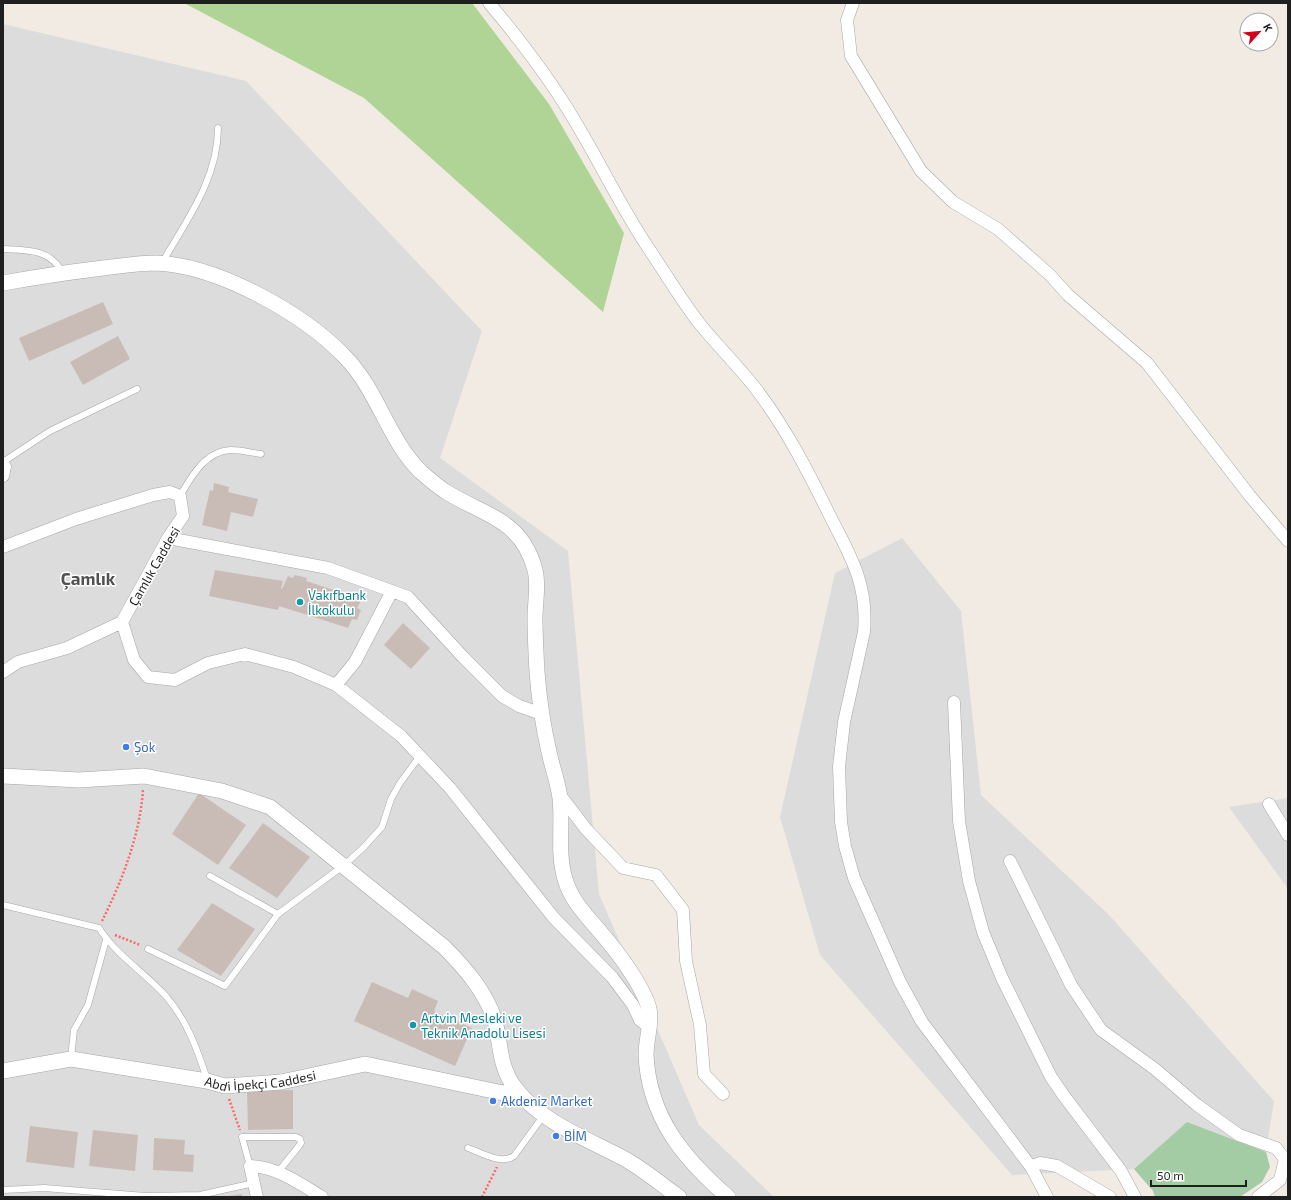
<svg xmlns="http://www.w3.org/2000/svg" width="1291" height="1200" font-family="'Exo 2',sans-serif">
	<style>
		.residential { fill: #dddcdc }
		.forest { fill: #b0d495 }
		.cemetery { fill: #a3cca4 }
		.building { fill: #c9bcb7 }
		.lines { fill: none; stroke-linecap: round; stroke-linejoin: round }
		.service-casing { stroke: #a6a6a6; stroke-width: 7 }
		.minor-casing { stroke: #a6a6a6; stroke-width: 13 }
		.tertiary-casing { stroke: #a6a6a6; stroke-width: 16 }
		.path { stroke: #ff676b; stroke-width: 2.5; stroke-dasharray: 2 2; stroke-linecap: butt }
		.service { stroke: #fff; stroke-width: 6 }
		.minor { stroke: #fff; stroke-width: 12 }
		.tertiary { stroke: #fff; stroke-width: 15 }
		.culture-dot { fill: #0f9aa8; stroke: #fff; stroke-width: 1.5 }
		.shop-dot { fill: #3f7fe0; stroke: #fff; stroke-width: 1.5 }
		.labels { text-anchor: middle; stroke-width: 3; stroke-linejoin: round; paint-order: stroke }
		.street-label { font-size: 13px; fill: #1f1f1f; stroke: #fff }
		.culture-label { font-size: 13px; fill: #0d838f; stroke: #fff; text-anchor: start }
		.shop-label { font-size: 13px; fill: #366cbe; stroke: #fff; text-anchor: start }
		.district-label { font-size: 17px; font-weight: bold; fill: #525252; stroke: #fff }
	</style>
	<rect width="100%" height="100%" fill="#f1ebe4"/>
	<path class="residential" d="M3,24L246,81L482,331L440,458L568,551L599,894L699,1125L774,1197H3Z
		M902,538L961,611L981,795L1109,915L1274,1101L1266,1152L1187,1122L1134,1169L1012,1175L820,955L780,817L835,573Z
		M1288,798V889L1229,807Z"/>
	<path class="forest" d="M184,3H472L549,104L624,233L603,312L364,98Z"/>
	<path class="cemetery" d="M1187,1122L1266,1152L1270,1167L1262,1182L1240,1197H1155L1153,1191L1134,1169Z"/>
	<path class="building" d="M103,302L113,324L29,361L19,338Z
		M118,336L130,359L83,385L70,362Z
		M214,483L229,487L228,492L258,499L253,517L231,512L227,531L202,525L210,490L213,491Z
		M215,570L283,581L281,588L282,589L288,576L293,578L295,575L307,578L306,581L362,599L357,608L361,610L357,620L352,619L348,628L279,606L278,610L209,596Z
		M403,623L430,648L411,669L384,645Z
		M199,793L246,825L218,865L172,834Z
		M263,823L310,857L277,898L229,868Z
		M212,903L255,929L221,976L177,950Z
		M372,982L408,998L412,989L438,1001L434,1011L472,1028L455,1066L354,1021Z
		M293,1090V1129L248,1130L247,1091Z
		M30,1126L78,1132L74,1168L26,1162Z
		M93,1130L138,1135L135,1171L89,1166Z
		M154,1138L185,1140L184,1154L194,1155L193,1172L153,1170Z
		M242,1194V1197H228V1196Z"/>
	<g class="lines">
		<defs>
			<path id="service" d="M3,249C26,250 52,249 62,273
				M162,263C186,221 218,179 218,128
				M3,462L50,431L137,389
				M180,496C191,477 205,451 231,450C241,450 252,453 261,454
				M210,876L278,914
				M3,905L99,928C116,955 144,972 165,995C187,1020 197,1049 207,1079
				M148,949L225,986L278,914L343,866L363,848L382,827L391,799L400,783L420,756
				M71,1058L74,1030L88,1005L106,940
				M468,1148C482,1153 501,1165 514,1156L544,1115
				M250,1166L242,1137H296L300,1139L301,1143L299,1146L278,1172
				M3,1190L44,1188L146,1196L200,1195L254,1183"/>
			<path id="minor" d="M489,3C521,41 551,80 576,123C602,166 623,211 651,252C667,276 682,301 699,323C716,344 736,364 753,385C785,426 809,473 832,520C852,558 868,587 864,632L844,722L839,767L841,822L845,846L854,878L900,982L922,1022L1031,1167L1047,1197
				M853,3L847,20L851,56L921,171L953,202L998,229L1050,275L1068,295L1147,363L1250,496L1288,541
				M3,463L5,467L3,476
				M168,538L328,568L408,597L463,657L502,696L519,706L542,714
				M3,547L76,519L153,495L170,492L180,496L183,516L168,538L122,622L67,648L18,662L3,672
				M122,622L134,660L148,677L175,680L208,663L245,654L294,667L336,685L401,736L450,788L554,918L612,977L633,1005L640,1020L649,1027
				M336,685L355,662L392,591
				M954,702L959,821L969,881L983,932L1002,978L1051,1077L1064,1096L1121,1171L1135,1197
				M560,795L586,829L623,868L656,875L683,910L686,961L700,1025L704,1074L723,1094
				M1269,804L1288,835
				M1010,861L1071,985L1101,1030L1155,1069L1197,1105L1239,1135L1276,1148L1285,1159L1280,1180L1258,1197
				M1031,1167L1040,1163L1057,1166L1110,1197
				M257,1197L250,1166C277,1167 299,1183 322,1197"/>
			<g id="tertiary">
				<path d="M3,283C36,277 70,272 103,268C121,266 139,263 157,263C219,266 305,314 347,359C378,392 389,441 421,472C430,480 438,487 448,493C486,516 522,520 535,570C539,586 535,602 535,617C535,635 536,654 537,672C539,698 543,726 549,752C552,767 558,782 560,798C563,825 557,852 565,879C571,901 588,917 602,934C619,954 637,978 647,1002C654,1019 646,1037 646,1055C649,1117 683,1158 728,1197"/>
				<path d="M3,776L79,780L144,776L222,791L270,807L444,947C465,968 486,992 495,1021C501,1045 499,1068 516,1089C542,1123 588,1139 625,1159C644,1170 661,1184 679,1197"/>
				<path id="s1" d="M3,1071L71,1059L207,1081L225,1086L281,1082L365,1064L503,1093L516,1090"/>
			</g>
		</defs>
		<use href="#service" class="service-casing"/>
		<use href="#minor" class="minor-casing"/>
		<use href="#tertiary" class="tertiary-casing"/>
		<path class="path" d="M102,921C122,881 140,835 143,790
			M115,935L140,945
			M229,1099L240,1130
			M482,1197L497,1167"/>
		<use href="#service" class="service"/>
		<use href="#minor" class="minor"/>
		<use href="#tertiary" class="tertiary"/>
	</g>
	<g class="culture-dot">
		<circle cx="300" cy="602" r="4"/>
		<circle cx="413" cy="1025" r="4"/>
	</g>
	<g class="shop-dot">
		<circle cx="126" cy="747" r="4"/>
		<circle cx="493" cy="1101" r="4"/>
		<circle cx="556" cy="1136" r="4"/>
	</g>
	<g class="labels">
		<g class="street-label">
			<text transform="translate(154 566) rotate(-60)" y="5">Çamlık Caddesi</text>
			<text dy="5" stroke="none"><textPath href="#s1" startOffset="261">Abdi İpekçi Caddesi</textPath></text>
		</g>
		<g class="culture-label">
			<text x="308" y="600">Vakıfbank<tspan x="308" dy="15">İlkokulu</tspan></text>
			<text x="421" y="1023">Artvin Mesleki ve<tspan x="421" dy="15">Teknik Anadolu Lisesi</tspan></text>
		</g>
		<g class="shop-label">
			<text x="134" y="752">Şok</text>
			<text x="501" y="1106">Akdeniz Market</text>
			<text x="564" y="1141">BİM</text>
		</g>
		<g class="district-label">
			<text x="88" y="585">Çamlık</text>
		</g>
	</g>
	<rect width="1291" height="1200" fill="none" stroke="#1f1f1f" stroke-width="8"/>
	<g transform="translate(1259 32) rotate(63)"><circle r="19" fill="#ffffff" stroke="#a5a5a5"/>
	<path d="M0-3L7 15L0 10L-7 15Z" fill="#ce001b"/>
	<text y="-6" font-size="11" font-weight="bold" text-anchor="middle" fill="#1f1f1f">K</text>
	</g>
	<path d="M1151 1180v6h95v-6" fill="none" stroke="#1f1f1f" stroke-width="2"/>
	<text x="1157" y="1180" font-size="12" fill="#1f1f1f" stroke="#ffffff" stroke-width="3" paint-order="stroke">50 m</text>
</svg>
